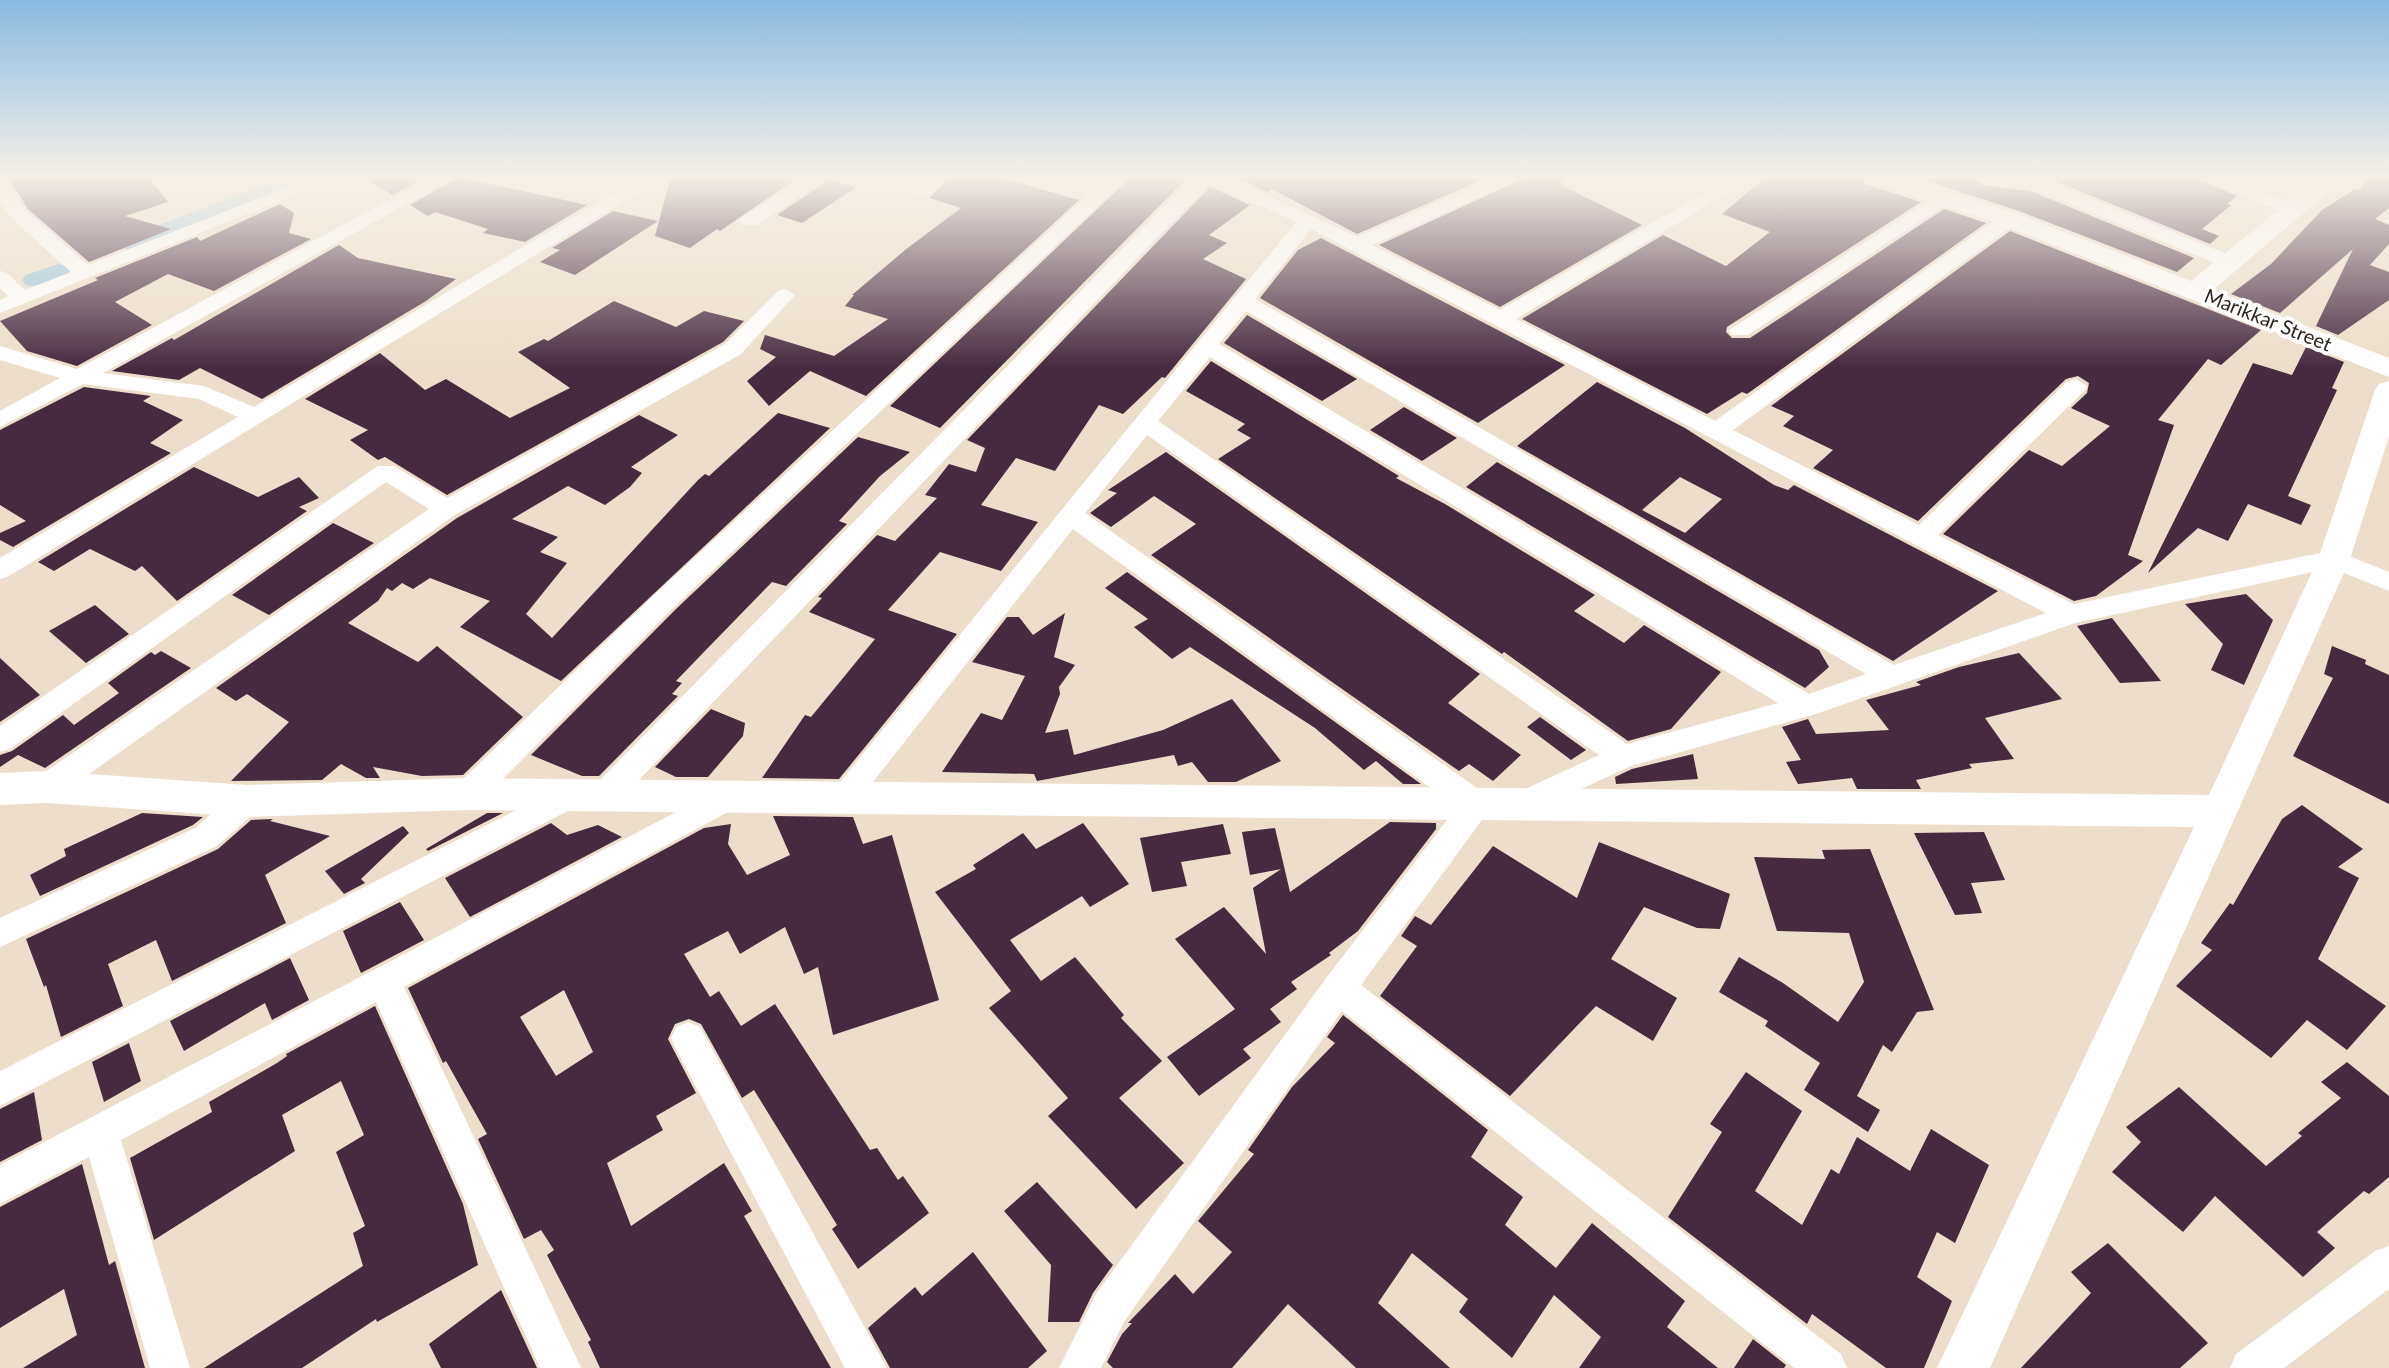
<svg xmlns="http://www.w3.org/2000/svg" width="2389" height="1368" font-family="Lato,sans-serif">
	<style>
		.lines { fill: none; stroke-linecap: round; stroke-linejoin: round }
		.canal { fill: #9bc4da; fill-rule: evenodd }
		.building { fill: #462a40; fill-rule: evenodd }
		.minor { fill: #fff; fill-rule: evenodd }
		.tertiary { fill: #fff; fill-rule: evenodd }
		.labels { text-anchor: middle; stroke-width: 8; stroke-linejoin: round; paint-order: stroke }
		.far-street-label { font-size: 20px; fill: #2a251d; stroke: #fff }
	</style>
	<rect width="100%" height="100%" fill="#ecdeca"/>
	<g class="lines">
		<path class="canal" d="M289,176H320L317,180L137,249L129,251L118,244L121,239Z
			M58,264L66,266L70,271C61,282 39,288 26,285L22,280L26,275Z"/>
	</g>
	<path class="building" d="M0,176H148L168,202L125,216L171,229L89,262L28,209L10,180Z
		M362,176H426L392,195Z
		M671,176H800L720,231L717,229L690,248L655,236Z
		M951,176H996L1079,200L866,396L810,371L769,406L747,381L776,357L760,349L765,335L834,356L888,319L845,306L854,295H852L905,250L961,208L929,198Z
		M1132,176H1189L940,428L890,406Z
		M1233,176H1491L1357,234L1272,189L1267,192Z
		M1529,176H1565L1561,185L1642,225L1500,307L1379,245Z
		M1767,176H1860L1866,184L1921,202L1727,327L1726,332L1732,338H1750L1944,209L1986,223L1747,394L1742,392L1707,414L1522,319L1663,235L1726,266L1770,232L1722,214Z
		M1912,176H1971L1983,185L2033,192L2194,258L2177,272L2019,211Z
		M2043,176H2192L2237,196L2227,204L2231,205L2202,229L2219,236L2210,244Z
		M2370,176H2389V208L2375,219L2389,225V244L2370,265L2389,272V300L2338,335L2316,326L2353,249L2280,313L2231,294L2271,264L2322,210L2355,189L2359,190Z
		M459,177L587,205L525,242L483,233L488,229L435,212L428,216L410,205Z
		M830,179L855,188L802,223L777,215Z
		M1210,187L1250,205L1209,235L1227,243L1203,259L1246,279L1165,378L1162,377L1123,414L1099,405L1055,471L1016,458L981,505L1038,522L1001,571L940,552L888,610L957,634L839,779L762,778L805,715L811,717L875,639L809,612L822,598L818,597L877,535L895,541L937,498L925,495L949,464L976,472L985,448L967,440Z
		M280,204L294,213L289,233L311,239L214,291L168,274L115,302L152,325L77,366L27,351L0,321L98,280L95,278L197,237L200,241Z
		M613,211L658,221L575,275L540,262L560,250L552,248Z
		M2010,231L2261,330L2221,365L2208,359L2158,420L2174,425L2128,555L2143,561L2096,596L2074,601L1943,534L2029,450L2062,466L2110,426L2071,408L2087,393L2089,383L2078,376L2066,379L1918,521L1813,468L1833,450L1783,426L1794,416L1771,406Z
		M1321,238L1565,365L1478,423L1260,298L1298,250Z
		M339,245L358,258L456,279L426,301L262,399L200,368L179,380L112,371L172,338L174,340Z
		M614,301L676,327L704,311L744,321L723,342L447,495L385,457L378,460L350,440L368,430L305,399L380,353L425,390L446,379L510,418L570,388L518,352L544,339L548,341Z
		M1247,315L1357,379L1322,401L1224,343Z
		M2306,347L2344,362L2332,388L2337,390L2288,496L2311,505L2301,525L2248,504L2228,541L2198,528L2148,573L2253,363L2292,375Z
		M1211,361L1399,476L1396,478L1445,504L1595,595L1574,611L1624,643L1644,625L1721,672L1671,729L1628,741L1504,652L1502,654L1218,459L1251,438L1237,430L1245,424L1186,391Z
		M1597,382L1685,428L1774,485L1788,490L1794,485L1998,591L1893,661L1517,446ZM1680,477L1722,499L1685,533L1642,510Z
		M84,387L151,396L143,401L183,420L150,443L171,453L13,547L0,540V533L26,521L0,505V430Z
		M1404,407L1457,438L1422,461L1370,430Z
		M778,413L830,428L561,681L460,627L490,601L430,578L413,589L402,583L392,591L387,588L378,601L348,623L418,662L437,646L523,717L463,775L422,776L373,767L380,778H366L341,764L322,780L231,781L289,722L247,694L236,701L216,688L457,518L639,415L678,435L631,467L642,473L630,487L605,505L568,486L512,519L558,537L540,552L567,563L526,614L552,638L698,480L705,474L709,476Z
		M858,437L910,452L880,476L839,521L847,524L786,586L772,582L702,654L676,681L682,683L672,694L678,696L599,776H582L531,755L676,609Z
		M1166,452L1480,674L1448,703L1521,755L1493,781L1469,764L1459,771L1151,555L1196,524L1154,496L1111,527L1090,513L1117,493L1108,490Z
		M1497,462L1819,650L1829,667L1805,688L1466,487Z
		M194,467L258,497L299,477L319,498L299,507L307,511L177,601L142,566L135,571L90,549L54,571L38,562Z
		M333,523L374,543L269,615L232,595Z
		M1127,572L1421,784H1403L1376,761L1364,770L1315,728L1190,647L1172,659L1134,627L1148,619L1105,588Z
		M2246,594L2273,620L2244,685L2211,670L2223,644L2185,604Z
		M95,605L129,634L86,663L49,631Z
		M1065,613L1054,657L1075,665L1059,687L1060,694L1045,733L1068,729L1074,755L1163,730L1232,699L1281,761L1236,782H1208L1192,762L1178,766L1174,755L1037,781L1034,774L942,772L981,713L1002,720L1025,676L972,662L1007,617H1019L1033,635Z
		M2112,618L2161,681L2120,683L2077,626Z
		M2332,646L2366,660L2365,664L2389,675V804L2293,756L2333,678L2324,674Z
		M161,651L191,668L45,768L18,755L0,767V755L12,751L63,715L74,725L119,693L108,683L151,652L155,655Z
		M2019,653L2062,699L1985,718L2014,759L1969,764L1972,768L1916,780L1921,789H1857L1852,778L1798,784L1786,762L1801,760L1782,727L1808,719L1816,734L1889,730L1866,700L1921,685L1916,682L1959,667Z
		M0,658L40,695L0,722Z
		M711,709L745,723L743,736L708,777H676L655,767Z
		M1540,717L1586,750L1571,760L1527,727Z
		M1693,754L1698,779L1616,784L1615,777L1632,769Z
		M2302,805L2363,849L2338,867L2359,878L2318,959L2386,1006L2347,1050L2307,1020L2271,1058L2176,986L2212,950L2201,943L2230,903L2233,905L2282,819Z
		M142,813L203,817L193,825L40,896L30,875L66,856L64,849Z
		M487,813H503L428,851L426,849Z
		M773,816L853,817L863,844L892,835L939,1000L833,1035L818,967L804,974L785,927L740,954L728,931L684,954L710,997L719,991L741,1026L775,1004L870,1150L877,1148L898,1180L903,1176L929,1213L858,1269L832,1229L837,1225L754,1090L742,1098L701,1024L689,1019L675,1024L668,1039L696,1093L656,1116L663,1130L607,1163L631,1226L724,1163L752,1211L744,1216L831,1368H600L588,1342L591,1340L547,1255L554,1250L541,1230L524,1239L478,1139L487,1134L446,1061L443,1063L408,988L704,828L731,824L728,844L747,875L790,855ZM564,990L593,1052L556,1076L520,1017Z
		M273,819L270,821L330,836L265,875L286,923L172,981L156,940L108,964L123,1006L61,1037L46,985L44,987L26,939L218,849L251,820Z
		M1390,822L1436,823V829L1358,931L1329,953L1331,955L1291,982L1297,989L1270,1009L1281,1022L1243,1049L1251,1058L1199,1096L1167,1057L1235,1009L1175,939L1224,907L1266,954L1253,888L1281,869L1250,875L1242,832L1275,828L1290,892Z
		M551,823L567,835L598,825L622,837L470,917L445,878Z
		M1083,823L1129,884L1090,907L1082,896L1010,940L1041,981L1075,957L1124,1015L1121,1018L1162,1061L1119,1098L1184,1163L1136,1209L1048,1116L1068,1098L989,1008L1011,991L935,892L976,869L973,865L1023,833L1036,849Z
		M1223,824L1231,854L1181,862L1187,886L1152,892L1140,838Z
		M403,826L409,833L361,879L365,883L344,894L325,871Z
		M1984,832L2005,880L1971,883L1982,913L1955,915L1914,833Z
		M1599,842L1730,894L1720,929L1697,928L1644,907L1611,959L1677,998L1653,1041L1596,1006L1510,1096L1380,996L1417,946L1401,936L1415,916L1431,925L1493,846L1577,898Z
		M1870,849L1934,1010L1917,1012L1892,1052L1883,1045L1857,1096L1880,1110L1868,1132L1804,1090L1820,1063L1765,1026L1768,1021L1719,992L1739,957L1783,983L1838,1022L1864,982L1849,933L1777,931L1754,857L1825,859L1822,850Z
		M400,902L424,940L361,973L343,931Z
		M290,958L309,1000L272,1020L265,1003L184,1051L170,1021Z
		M375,1006L463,1204L478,1265L377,1322L376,1319L302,1368H204L363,1266L353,1233L365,1226L336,1152L364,1135L341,1081L282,1115L295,1151L154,1240L130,1158L212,1112L209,1102L277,1063L287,1056L286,1054Z
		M1343,1015L1488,1130L1471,1157L1523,1197L1505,1225L1556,1268L1592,1223L1685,1301L1667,1327L1718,1368H1579L1601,1337L1554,1295L1512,1358L1459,1312L1468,1299L1412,1253L1378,1303L1450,1368H1356L1288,1304L1232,1368H1113L1107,1362L1122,1334L1132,1323H1128L1175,1274L1193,1294L1232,1252L1198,1221L1254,1154L1248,1150L1292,1087L1335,1043L1327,1037Z
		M129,1043L141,1081L104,1102L92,1062Z
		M2347,1062L2389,1096V1177L2369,1194L2364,1191L2317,1232L2335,1248L2303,1277L2215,1196L2183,1232L2112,1172L2141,1142L2126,1127L2179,1087L2266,1166L2302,1136L2298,1133L2341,1098L2321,1082Z
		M1746,1072L1802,1111L1755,1191L1802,1225L1831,1169L1839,1174L1857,1137L1910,1171L1931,1129L1989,1165L1955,1243L1937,1232L1917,1277L1952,1301L1924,1368H1886L1812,1314L1807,1324L1668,1217L1722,1132L1710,1124Z
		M34,1092L42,1140L0,1162V1109Z
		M82,1164L109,1265L115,1261L145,1368H23L77,1335L64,1289L0,1328V1207Z
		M1037,1182L1113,1265L1093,1293L1079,1322H1048L1051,1265L1004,1211Z
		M2108,1243L2208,1343L2180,1368H2021L2091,1293L2071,1272Z
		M973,1252L1047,1351L1028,1368H890L868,1328L915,1287L922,1296Z
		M501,1290L537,1368H441L429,1344Z
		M1753,1339L1786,1365L1784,1368H1734Z"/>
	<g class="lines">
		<path class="minor" d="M315,176H342L0,313V300L8,296L0,288V271L7,273L25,290L71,272L12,219L0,200V180L7,182L26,211L88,265Z
			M433,176H457L103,373L204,386L254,407L642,176H665L9,576L0,579V558L238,417L199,399L83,384L0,427V411L60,378L0,360V346L77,369Z
			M806,176H828L757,225H743L740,221L743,217Z
			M927,176H948L927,196H913L911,192Z
			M1109,176H1129L674,607L479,803L468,806L457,803L453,794L457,785L656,593Z
			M1194,176H1225L1357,237L1500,176H1526L1372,245L1500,310L1734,176H1757L1516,319L1715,421L2002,215H2016L2019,219L2016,223L1733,430L1919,525L2068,381L2076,379L2087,386L2084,391L1938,535L2074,604L2334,550L2389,572V591L2332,568L2075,623L1816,714L1631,766L1521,817L1510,814L1506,805L1510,796L1599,755L1147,435L1085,513L1487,795L1491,804L1487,813L1361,985L1841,1354L1847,1368H1794L1342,1011L1124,1322L1101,1368H1059L1096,1294L1327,977L1457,807L1073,529L853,807L842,810L831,807L827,798L1296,222L1209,183L615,805L604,808L593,805L589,796L593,787ZM1311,229L2046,613L1894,665L1255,299ZM1246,311L1866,674L1809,694L1219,344ZM1210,357L1778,703L1627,744L1158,421Z
			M1974,176H2034L2237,258L2240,262L2237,266H2223L2034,189L1983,182Z
			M2195,176H2222L2301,206L2304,210L2294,216L2287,214Z
			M2282,176H2310L2330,187L2321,193Z
			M1942,192L1951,198L1949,202L1748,335H1732L1729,330Z
			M785,289L795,295L741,354L455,515L58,796L47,799L36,796L32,787L36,778L429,509L386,482L10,749L0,752V726L378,466H394L447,498L725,344L778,291Z
			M570,783L581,786L585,795L581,804L0,1106V1071Z
			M728,785L739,788L743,797L739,806L404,987L581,1368H540L376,1002L121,1140L190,1368H150L89,1157L0,1204V1165Z
			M247,789L258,792L262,801L258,810L217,846L0,947V918L195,828L236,792Z
			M688,1022L700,1027L887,1368H845L676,1049L671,1038L676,1027Z
			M2389,1246V1289L2284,1368H2230L2236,1354L2375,1251Z"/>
		<path class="tertiary" d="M1863,176H1901L2018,214L2191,281L2320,176H2347L2213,290L2389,358V377L2000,224L1867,181Z
			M2389,381V436L2350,559L1990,1368H1937L2194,827L468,810L247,817L47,803L0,805V773L47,771L247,785L468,778L2209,795L2318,559L2375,390L2379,384Z"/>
	</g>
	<linearGradient id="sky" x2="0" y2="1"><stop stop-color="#89bae2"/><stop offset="0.48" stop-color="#f6f0e7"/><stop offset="1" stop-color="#f6f0e7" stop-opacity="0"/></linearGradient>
	<rect width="2389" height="368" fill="url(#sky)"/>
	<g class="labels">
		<g class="far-street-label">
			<text transform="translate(2268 320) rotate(22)" y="7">Marikkar Street</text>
		</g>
	</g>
</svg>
